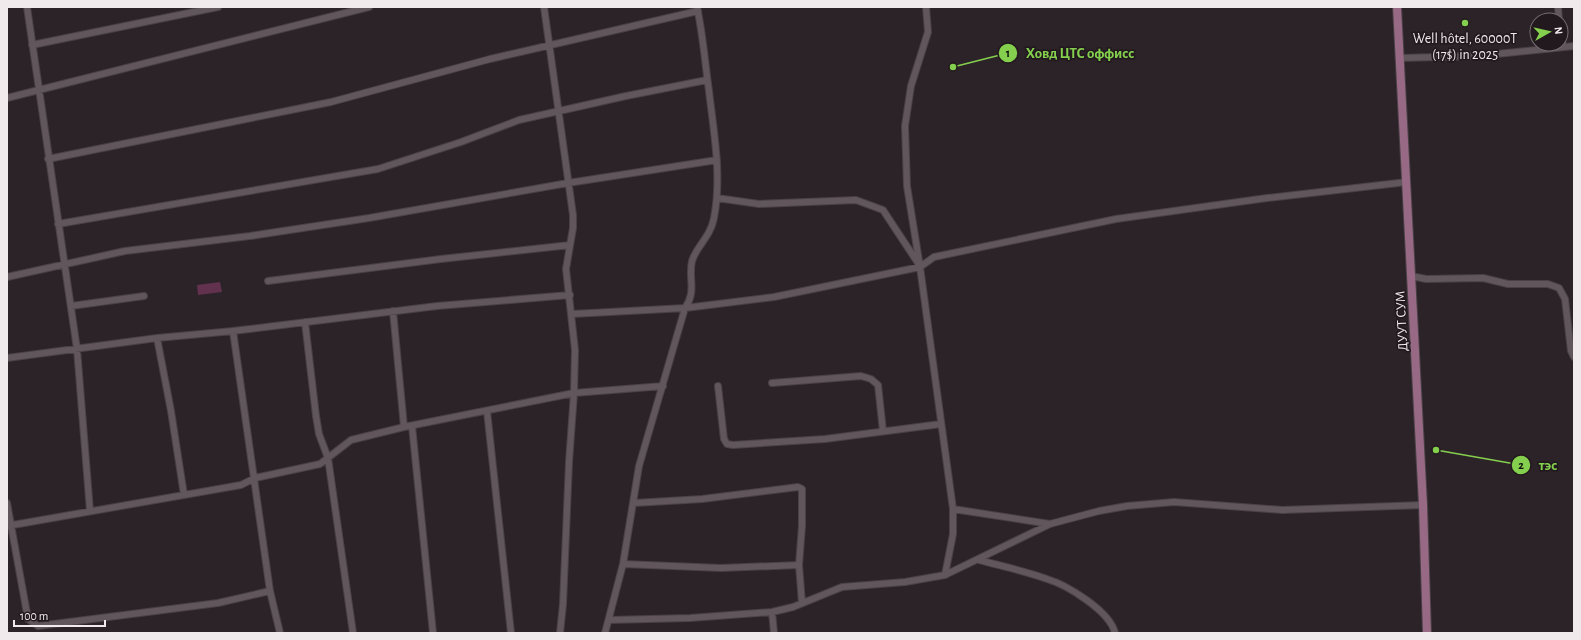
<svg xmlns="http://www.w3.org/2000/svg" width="1581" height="640" font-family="'Alegreya Sans',sans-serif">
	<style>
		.green { fill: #61314e }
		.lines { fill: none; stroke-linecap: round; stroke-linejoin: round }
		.minor-casing { stroke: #494146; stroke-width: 8 }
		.major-casing { stroke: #494146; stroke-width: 10 }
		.minor { stroke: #60565c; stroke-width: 6 }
		.major { stroke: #986985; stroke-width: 8 }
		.poi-dot { fill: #84cf4d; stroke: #22191e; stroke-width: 1.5 }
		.labels { text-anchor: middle; stroke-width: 3.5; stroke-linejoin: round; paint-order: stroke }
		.poi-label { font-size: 14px; fill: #f0eaed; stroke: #22191e }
		.street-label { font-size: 14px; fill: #f0eaed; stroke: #22191e }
		.leader { fill: none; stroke: #84cf4d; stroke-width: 1.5 }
		.callout-dot { fill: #84cf4d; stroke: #22191e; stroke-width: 1.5 }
		.mark-label { font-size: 12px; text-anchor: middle; font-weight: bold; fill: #111 }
		.callout-label { font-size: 15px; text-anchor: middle; font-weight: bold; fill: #84cf4d; stroke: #22191e; stroke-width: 3.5; stroke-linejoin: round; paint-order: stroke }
	</style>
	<rect width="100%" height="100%" fill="#2c2328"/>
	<path class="green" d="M220,282L222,292L198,295L197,285Z"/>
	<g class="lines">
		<defs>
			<path id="minor" d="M27,7L77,349L90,511
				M544,7L573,215V228L566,269L575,350L574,393L569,462L563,604L560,633
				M926,7L928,32L911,86L905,126L907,186L920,267L953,509V534L945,575
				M1558,7L1559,20
				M1561,33L1563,47
				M32,45L218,7
				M1400,58L1477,56L1574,46
				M7,98L369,7
				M48,159L331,102L490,59L698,11
				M717,198L759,204L856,200L883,210L918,263
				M58,224L378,169L461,142L519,120L626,96L707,80
				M1411,276L1426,279L1483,278L1508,284H1548L1559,288L1565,299L1571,351L1574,357
				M7,277L125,251L250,236L369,218L568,183L717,160
				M268,281L441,259L570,245
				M71,306L144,296
				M393,311L404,427
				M572,314L685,308L774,297L920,267L934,257L1116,219L1267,198L1407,182
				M305,322L316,416L319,434L328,458L353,633
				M233,331L270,591L280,633
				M157,338L171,411L184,495
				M7,358L157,338L233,331L437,306L570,295
				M772,383L861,376L871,379L878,385L883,431
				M718,386L724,439L727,444L733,445L825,439L941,424
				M487,411L511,633
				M412,426L433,633
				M7,503L28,619L38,626L218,603L270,591
				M634,503L702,499L798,487L802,489V526L799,565
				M953,509L1050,524
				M7,526L241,485L255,478L320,464L351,440L404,427L574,393L663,386
				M979,560C1001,566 1025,571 1047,579C1067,585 1110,611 1115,633
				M623,564L721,568L799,565L802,603
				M772,612L774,633
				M609,620L690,618L772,612L793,607L842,587L905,582L945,575L1050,524L1099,511L1127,506L1174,502L1282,510L1423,505
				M605,633L623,564L639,466L685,308C697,291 688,279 692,261C697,245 710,238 714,218C722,176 714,134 709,91C705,63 703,35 697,7"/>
			<path id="major" d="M1397,7L1423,505L1427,633"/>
		</defs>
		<use href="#minor" class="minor-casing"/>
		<use href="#major" class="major-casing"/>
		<use href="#minor" class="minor"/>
		<use href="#major" class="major"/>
	</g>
	<circle class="poi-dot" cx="1465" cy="23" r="4"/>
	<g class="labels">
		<g class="poi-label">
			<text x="1465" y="43">Well hôtel, 60000T<tspan x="1465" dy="16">(17$) in 2025</tspan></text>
		</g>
		<g class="street-label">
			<text transform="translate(1401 321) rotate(-93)" y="5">ДУУТ СУМ</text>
		</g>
	</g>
	<path class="leader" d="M953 67L1008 53M1436 450L1521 465"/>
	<g class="callout-dot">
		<circle cx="953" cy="67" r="4"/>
		<circle cx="1436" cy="450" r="4"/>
		<circle cx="1008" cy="53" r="10"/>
		<circle cx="1521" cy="465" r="10"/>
	</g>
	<g class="mark-label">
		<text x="1008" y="57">1</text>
		<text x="1521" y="469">2</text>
	</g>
	<g class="callout-label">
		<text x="1080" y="58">Ховд ЦТС оффисс</text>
		<text x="1548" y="470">тэс</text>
	</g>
	<rect width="1581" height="640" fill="none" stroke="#f0eaed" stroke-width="16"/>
	<g transform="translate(1549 32) rotate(82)"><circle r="19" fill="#22191e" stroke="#746d71"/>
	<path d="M0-3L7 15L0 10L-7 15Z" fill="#84cf4d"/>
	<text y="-6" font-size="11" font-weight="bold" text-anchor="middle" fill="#f0eaed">N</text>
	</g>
	<path d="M14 620v6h91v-6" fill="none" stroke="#f0eaed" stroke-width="2"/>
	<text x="20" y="620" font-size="12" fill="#f0eaed" stroke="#22191e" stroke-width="3" paint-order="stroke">100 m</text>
</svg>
